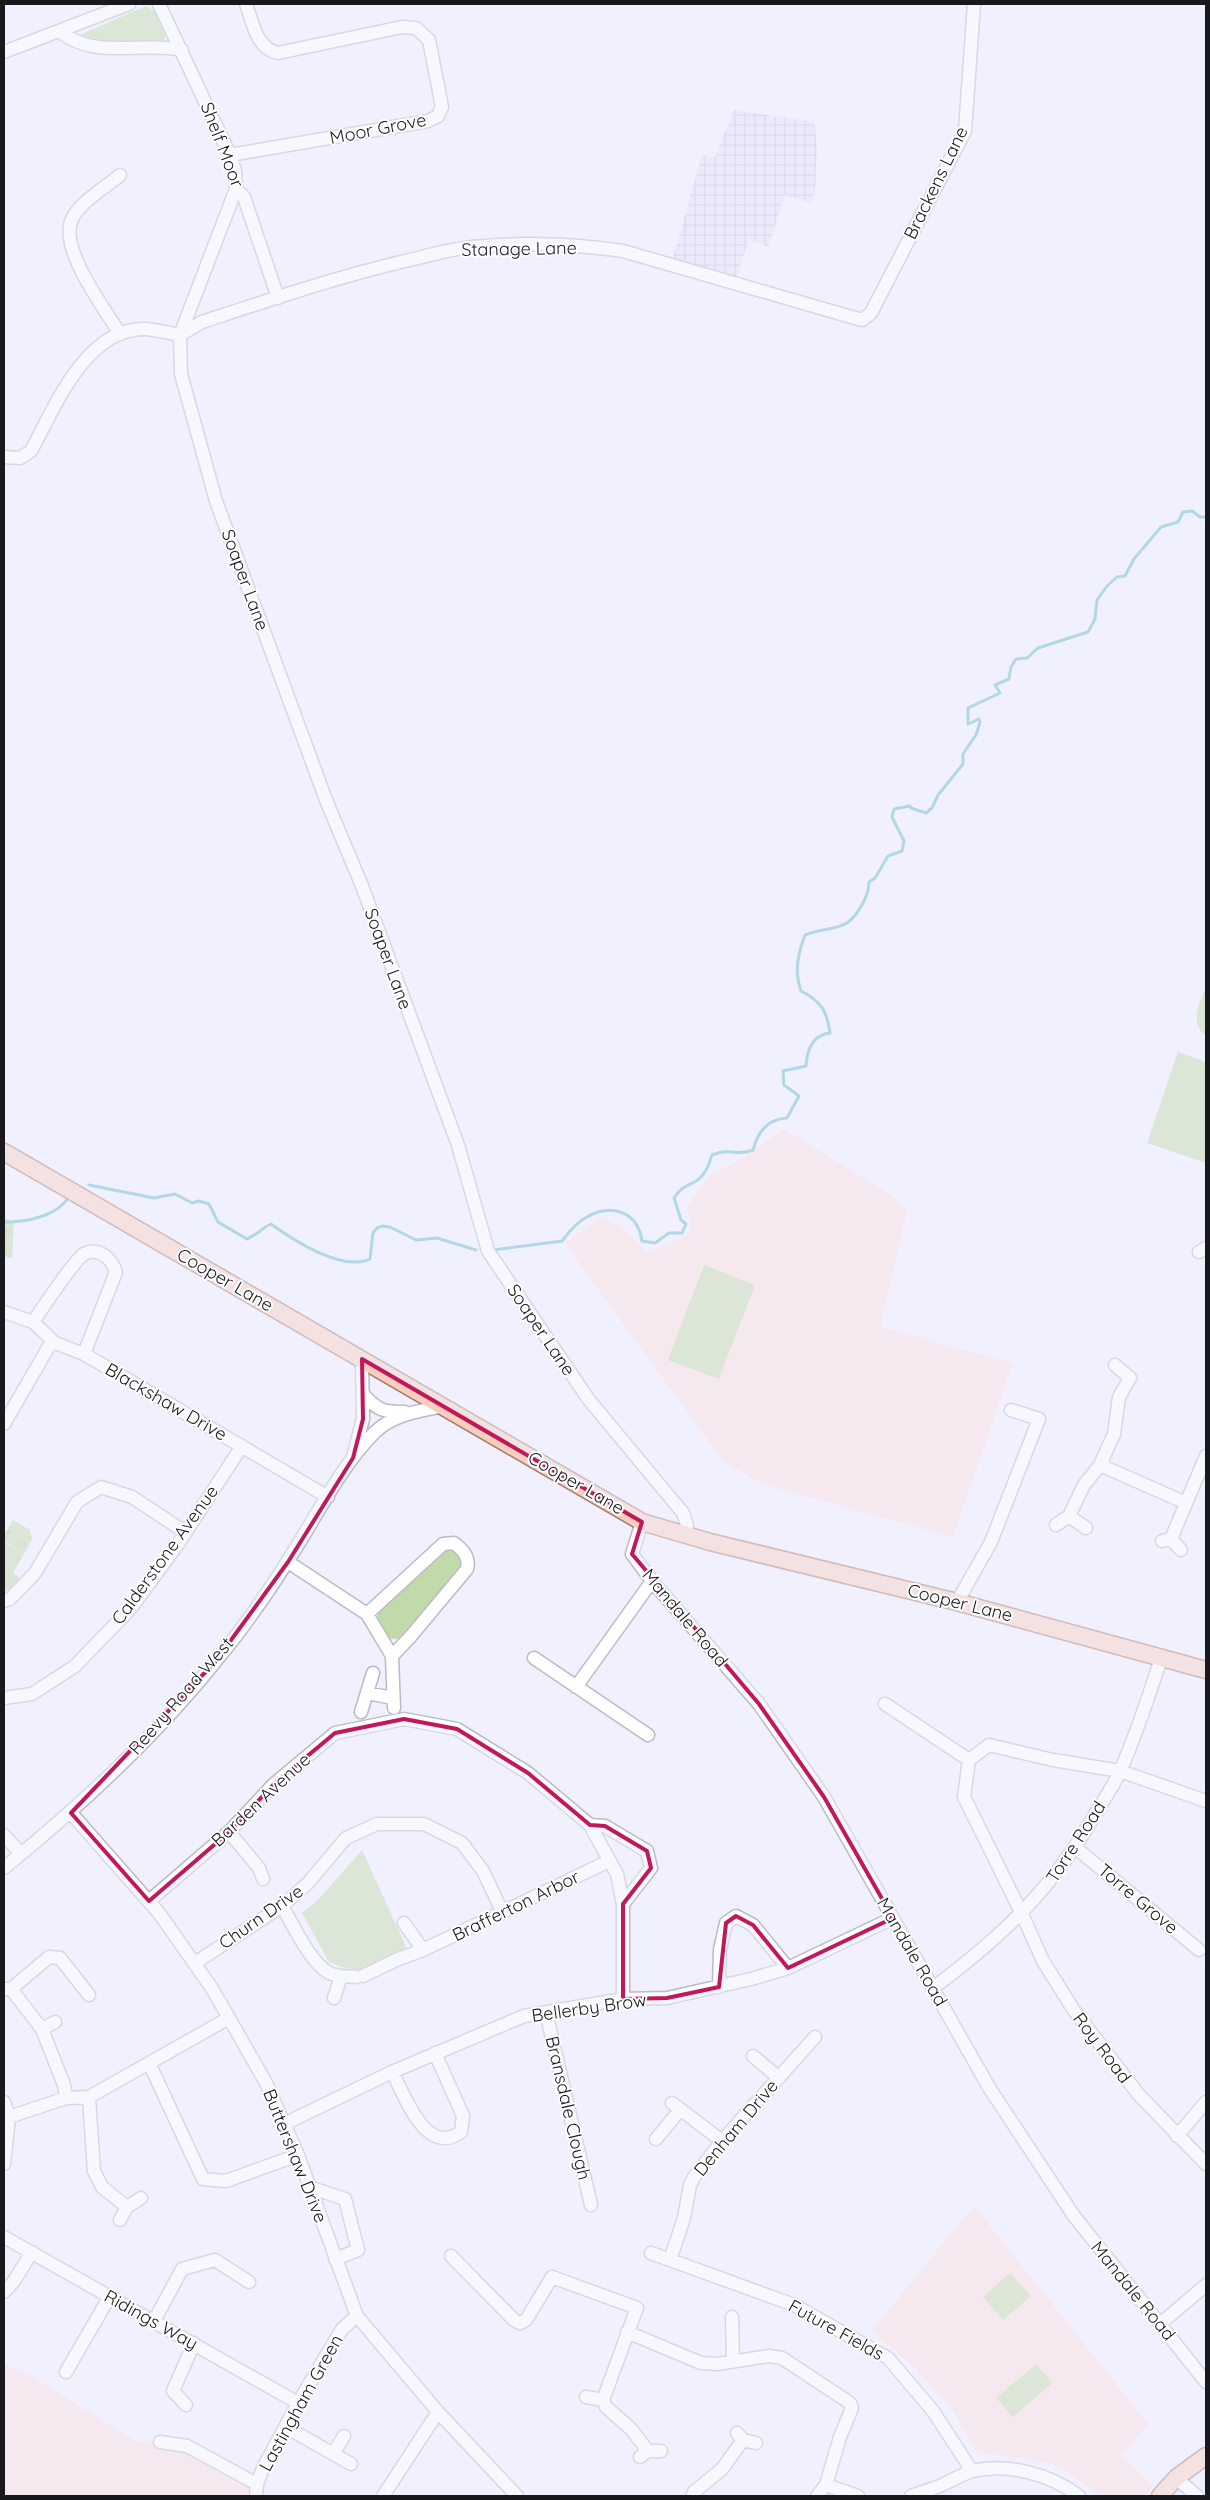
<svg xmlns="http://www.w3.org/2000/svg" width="1210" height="2500" font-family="Quicksand,sans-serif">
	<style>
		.industrial { fill: url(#industrial-grid) }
		.education { fill: #fbe0de }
		.grass { fill: #c1daa9 }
		.park { fill: url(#park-tufts) }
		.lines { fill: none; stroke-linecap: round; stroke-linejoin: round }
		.stream { stroke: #65bbc5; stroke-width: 3 }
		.minor-casing { stroke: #bbbac7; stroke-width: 15 }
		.major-casing { stroke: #a77a6b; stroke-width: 19 }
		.minor { stroke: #fff; stroke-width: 12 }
		.major { stroke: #f8cfbf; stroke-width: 16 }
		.marked { fill: none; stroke: #c2185b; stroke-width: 4; stroke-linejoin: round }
		.labels { text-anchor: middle; stroke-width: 4; stroke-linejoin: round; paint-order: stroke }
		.street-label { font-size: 18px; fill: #19181d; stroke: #fff }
	</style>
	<defs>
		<pattern id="industrial-grid" width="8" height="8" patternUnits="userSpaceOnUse" patternTransform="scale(1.25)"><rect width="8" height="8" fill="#e4e2f7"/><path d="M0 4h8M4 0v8" fill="none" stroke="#c3c1d3"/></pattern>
		<pattern id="park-tufts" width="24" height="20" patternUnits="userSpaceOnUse" patternTransform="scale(1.25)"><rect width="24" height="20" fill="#c1daa9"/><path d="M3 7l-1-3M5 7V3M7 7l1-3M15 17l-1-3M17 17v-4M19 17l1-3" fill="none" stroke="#a5ba91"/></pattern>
	</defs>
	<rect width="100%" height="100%" fill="#f1f0fe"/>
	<path class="industrial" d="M734,110L814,122L817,146L815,191L811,203L785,195L768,247L749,239L736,278L673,258L702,155L715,157Z"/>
	<path class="education" d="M784,1129L893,1196L907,1211L880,1327L1013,1363L953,1537L762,1484L723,1461L573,1255L566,1242L602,1217L626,1230L647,1253L692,1233L687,1207L709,1175L736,1162Z
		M974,2206L1148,2424L1121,2456L1154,2486L1145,2496H1099L1063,2469L1049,2463L977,2452L950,2406L912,2365L871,2331Z
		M4,2364L30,2375L136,2441L180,2447L250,2488L252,2496H4Z"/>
	<path class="grass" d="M146,6L157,13L167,32L163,42L82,41L80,38L82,34Z
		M1206,986V1037C1189,1021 1199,1005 1206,986Z
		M1178,1052L1206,1062V1163L1147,1143Z
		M704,1265L755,1285L719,1379L668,1360Z
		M4,1542L24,1554L13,1573L19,1577V1581L4,1592Z
		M451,1547L459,1550L464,1564L403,1638L390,1639C381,1630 376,1623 378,1609L443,1551Z
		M362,1850L408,1951C374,1967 365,1978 329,1962L302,1913L319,1899Z
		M1010,2273L1031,2296L1003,2320L983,2297Z
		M1036,2364L1052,2383L1013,2417L996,2398Z"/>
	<path class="park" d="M4,1218L14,1223L12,1258L4,1256Z
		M13,1520L30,1530L32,1539L24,1554L4,1541V1535Z"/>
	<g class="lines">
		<path class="stream" d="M89,1185L154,1198L175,1194L192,1203L199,1201L209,1204L218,1222L247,1239C257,1235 262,1228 271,1224C293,1240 342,1272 370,1259L373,1233L377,1228L382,1226L390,1227L416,1240L437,1238L476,1250
			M4,1222C26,1222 56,1217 69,1197
			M493,1250L562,1241C568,1233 577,1222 587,1217C612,1203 638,1212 642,1241L655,1243L669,1233H682L686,1224L681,1220L674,1198C688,1176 701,1192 712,1155C732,1147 736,1157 753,1150C758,1132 767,1119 787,1118L799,1096L784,1085L783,1071L806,1066C807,1050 812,1035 830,1033C827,1011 822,1002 801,991C794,971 798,954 805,935C818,929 835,930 847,923C858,915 869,896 869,882L875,878L888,856L902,851L904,841L892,817L894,809L910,806L911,808L926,813L932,808L938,795L963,764V754L976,735L980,722L979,719L968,724V708L1000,693L995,685L1009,679L1011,667L1016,659L1027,658L1038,648L1088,632L1095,619L1097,600L1107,586L1117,577L1125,576L1134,559L1161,527L1178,522L1183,512L1192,511L1200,517H1206"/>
		<defs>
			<path id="minor" d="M159,4L230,155L235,171L236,189L244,197L278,298
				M61,32C95,60 142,41 182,50
				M4,52L129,4
				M230,155L428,121L438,116L442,107L429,40L416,28L402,27L278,53C256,48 253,23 246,4
				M236,189L180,335L181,374L216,501L326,800L362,886L458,1145L488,1251L589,1400L683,1513L687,1525L686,1536
				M120,334C105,309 58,248 72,219C81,201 105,188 120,175
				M180,335L202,322C269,300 337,277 405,261C427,256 450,249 472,247C521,242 574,244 623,251L862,320L871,313L965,131L974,4
				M4,457L20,458L31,451C55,407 86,327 146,329C157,330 169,333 180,335
				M1199,1252L1206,1248
				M4,1312L33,1322L55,1343L84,1354L328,1497
				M33,1322C42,1309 74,1260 84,1254C98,1246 112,1259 116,1272L84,1354
				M364,1395C378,1411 384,1412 405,1412
				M4,1424L52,1341
				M354,1453L363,1419L362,1359
				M1100,1465L1186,1503
				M1069,1516L1086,1528
				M642,1522L632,1554L652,1581L759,1704L824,1797L990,2089L1074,2216L1206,2382
				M1056,1525L1069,1516L1084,1485L1100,1465L1114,1434L1119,1397L1130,1378L1115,1365
				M1171,1539L1206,1456
				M1162,1541L1171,1539L1181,1550
				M288,1562L367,1614L392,1656L394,1708
				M4,1601L10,1599L35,1573L77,1502L101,1487L132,1497L185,1532
				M957,1602L991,1542L1039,1419L1011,1410
				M367,1614L443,1544L454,1543C463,1550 470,1557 467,1569L411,1636L392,1656
				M534,1658L648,1735
				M576,1687L652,1581
				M367,1693L393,1698
				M4,1698L32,1694L75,1666L131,1608L178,1544L242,1446
				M885,1704L969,1760
				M361,1712L373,1673
				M1206,1801L1120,1771L1053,1760L989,1745L969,1760L964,1797L1022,1914L1043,1961L1073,2009L1139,2095L1206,2164
				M71,1813L159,1913L211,1987L225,2011L266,2083L298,2155L357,2316L438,2412L517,2496
				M590,1825L605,1826L647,1851L651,1868L623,1904
				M229,1832L259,1868L263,1879
				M4,1835L21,1854
				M1076,1848L1199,1950
				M4,1868C79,1807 154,1738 215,1662C247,1624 276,1581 302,1538C324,1502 345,1462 375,1432C394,1414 419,1411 444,1406
				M149,1901L229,1832L274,1784L335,1733L404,1719L457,1729L528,1773L590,1825L617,1874L623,1904V1999
				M282,1906C293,1925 310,1962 329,1973C337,1977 347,1976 356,1977
				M404,1923L423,1950
				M195,1963L282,1906L308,1883L346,1838L377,1824H424L462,1843L483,1871L503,1913
				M363,1976L396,1960L423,1950L609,1861
				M719,1987L720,1950L726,1923L736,1916L753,1925L788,1968
				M933,1988C1004,1935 1053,1888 1097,1811C1105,1798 1114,1785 1120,1771C1137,1734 1149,1694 1162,1656
				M4,1989H11L42,2029L64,2085L66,2098
				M11,1989L49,1957L60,1958L89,1995
				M334,1998L341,1976
				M546,2012L591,2205
				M42,2029L55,2022
				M753,2056L779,2078
				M149,2063L203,2179L226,2181L298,2155
				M392,2072C406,2098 426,2157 461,2132L463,2116L435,2053
				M89,2097L94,2171L102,2187L127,2207
				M4,2102L9,2117L4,2164
				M672,2103L722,2141
				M9,2117L66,2098L89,2097L229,2018
				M284,2124L392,2072L524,2016L623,1999L667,1998L751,1979L788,1968L893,1918
				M1177,2136L1206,2102
				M656,2139L680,2110
				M309,2187L345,2199L358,2250L335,2259
				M120,2220L127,2207L141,2198
				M4,2237L298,2403
				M651,2253L794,2305L888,2358L933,2411L972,2471
				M451,2256L514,2320L520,2323L526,2320L552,2277L637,2308L603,2400L606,2407L631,2429L648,2451
				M670,2260L684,2218L690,2185L694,2177L722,2141L815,2037
				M4,2292L14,2281L32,2252
				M732,2317L733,2361
				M154,2321L182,2269L215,2260L249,2282
				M1160,2324L1206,2285
				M627,2332L701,2363L717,2364L769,2356L782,2358L850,2403L852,2408L840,2437L826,2485L817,2496
				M66,2372L110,2296
				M586,2397L603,2400
				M186,2405L173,2391L194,2343
				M286,2427L351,2464
				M737,2433L743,2440L756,2443
				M160,2442L187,2446L257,2484
				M333,2454L344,2436
				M640,2457L648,2451H661
				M1176,2478L1197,2496
				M826,2485L858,2496
				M256,2496L257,2484L263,2468L298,2403L342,2329L357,2316
				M383,2496L438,2412
				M692,2496L694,2492L722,2469L743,2440
				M911,2496C922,2492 934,2489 944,2484C953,2480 963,2474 972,2471C1008,2463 1050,2474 1079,2496"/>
			<path id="major" d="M4,1152L642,1522L710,1542L957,1602L1206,1670
				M1160,2496L1176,2478L1206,2456"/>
		</defs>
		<use href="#minor" class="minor-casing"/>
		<use href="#major" class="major-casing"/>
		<use href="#minor" class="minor"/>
		<use href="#major" class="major"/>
	</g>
	<path d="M0 0H1210V2500H0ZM362,1359L642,1522L632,1554L759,1704L824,1797L893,1918L788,1968L753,1925L736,1916L726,1923L719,1987L667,1998L623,1999V1904L651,1868L647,1851L605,1826L590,1825L528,1773L457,1729L404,1719L335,1733L274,1784L229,1832L149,1901L71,1813L215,1662L288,1562L353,1458L363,1419Z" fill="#f1f0fe" fill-opacity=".55" fill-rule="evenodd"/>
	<path class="marked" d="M362,1359L642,1522L632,1554L759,1704L824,1797L893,1918L788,1968L753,1925L736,1916L726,1923L719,1987L667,1998L623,1999V1904L651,1868L647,1851L605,1826L590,1825L528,1773L457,1729L404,1719L335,1733L274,1784L229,1832L149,1901L71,1813L215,1662L288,1562L353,1458L363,1419Z"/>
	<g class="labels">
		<g class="street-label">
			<text transform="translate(378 129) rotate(-11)" y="6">Moor Grove</text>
			<text transform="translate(222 145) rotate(69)" y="6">Shelf Moor</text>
			<text transform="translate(936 183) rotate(-64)" y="6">Brackens Lane</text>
			<text transform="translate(519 249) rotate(-1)" y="6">Stanage Lane</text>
			<text transform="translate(245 580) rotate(70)" y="6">Soaper Lane</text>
			<text transform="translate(388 959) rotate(70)" y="6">Soaper Lane</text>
			<text transform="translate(225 1280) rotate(30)" y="6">Cooper Lane</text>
			<text transform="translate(541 1330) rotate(56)" y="6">Soaper Lane</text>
			<text transform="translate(166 1402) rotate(30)" y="6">Blackshaw Drive</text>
			<text transform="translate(576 1483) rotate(30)" y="6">Cooper Lane</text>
			<text transform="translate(165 1555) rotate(-54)" y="6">Calderstone Avenue</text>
			<text transform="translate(960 1603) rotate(14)" y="6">Cooper Lane</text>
			<text transform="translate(685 1618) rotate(50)" y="6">Mandale Road</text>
			<text transform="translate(181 1696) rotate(-49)" y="6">Reevy Road West</text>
			<text transform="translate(261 1800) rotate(-43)" y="6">Barden Avenue</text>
			<text transform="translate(1076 1842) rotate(-57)" y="6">Torre Road</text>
			<text transform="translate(1138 1899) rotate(40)" y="6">Torre Grove</text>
			<text transform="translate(516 1906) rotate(-26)" y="6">Brafferton Arbor</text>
			<text transform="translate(261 1917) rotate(-35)" y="6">Churn Drive</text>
			<text transform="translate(912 1952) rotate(60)" y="6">Mandale Road</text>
			<text transform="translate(589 2008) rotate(-8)" y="6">Bellerby Brow</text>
			<text transform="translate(1102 2048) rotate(53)" y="6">Roy Road</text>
			<text transform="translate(568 2108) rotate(77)" y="6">Bransdale Clough</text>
			<text transform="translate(736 2128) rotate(-50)" y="6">Denham Drive</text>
			<text transform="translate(295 2156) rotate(68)" y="6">Buttershaw Drive</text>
			<text transform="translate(1133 2291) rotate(51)" y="6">Mandale Road</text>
			<text transform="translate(151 2320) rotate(29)" y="6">Ridings Way</text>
			<text transform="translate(836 2330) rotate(29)" y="6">Future Fields</text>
			<text transform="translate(301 2403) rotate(-61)" y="6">Lastingham Green</text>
		</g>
	</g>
	<rect width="1210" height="2500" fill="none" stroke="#19181d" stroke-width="10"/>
</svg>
